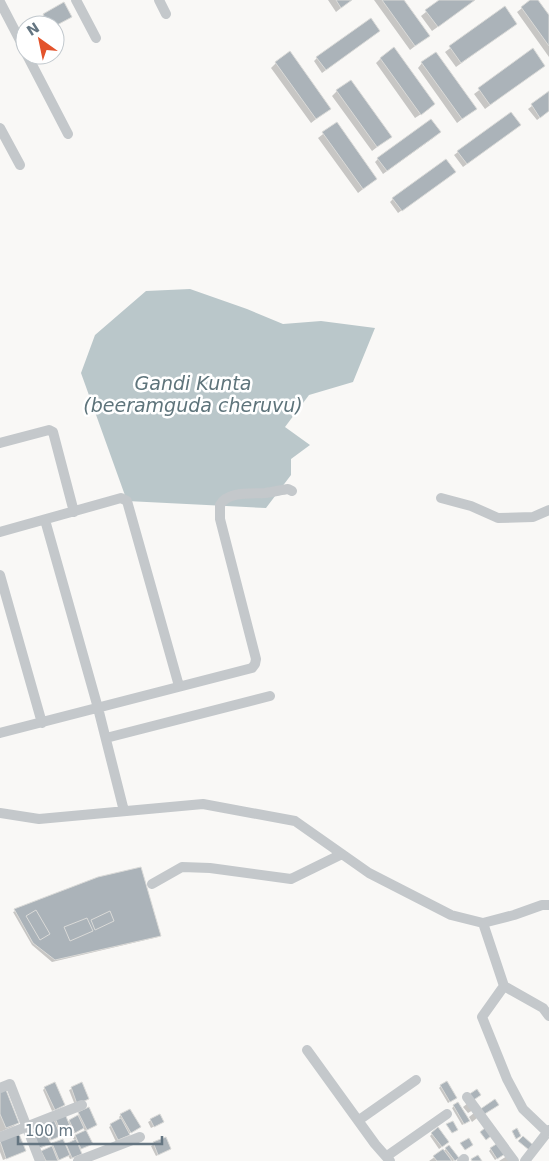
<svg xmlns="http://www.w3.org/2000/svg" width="549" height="1161" font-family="'DejaVu Sans',sans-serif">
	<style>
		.water { fill: #bac7ca }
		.shadow { fill: #0003 }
		.building { fill: #abb3b9; stroke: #dadad8 }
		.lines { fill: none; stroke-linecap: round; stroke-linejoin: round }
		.minor { stroke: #c4c8cb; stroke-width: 10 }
		.labels { text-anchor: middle; stroke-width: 5; stroke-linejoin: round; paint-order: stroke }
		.water-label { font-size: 19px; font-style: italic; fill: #5e747b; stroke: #fff }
	</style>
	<rect width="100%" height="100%" fill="#f9f8f6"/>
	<path class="water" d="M190,289L247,309L283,324L321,321L375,328L353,382L309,395L285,427L310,445L291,459V475L266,508L127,501L81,373L95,335L146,291Z"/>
	<path class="shadow" d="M328,0H351L336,12Z
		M374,0H403L423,40L410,50Z
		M441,0H475L432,31L421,16Z
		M532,0H537L549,17V57L517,12Z
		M504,8L510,28L456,67L445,52Z
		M44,15L68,18L55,26L46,25L42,17Z
		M379,31L322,73L314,61L317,58Z
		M533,50L544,65L485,109L474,94Z
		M381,58L429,109L415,118L376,63Z
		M276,63L324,113L311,123L271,68Z
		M422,63L470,113L457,123L418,68Z
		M337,91L385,141L372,151L332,96Z
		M549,93V111L537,120L528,109Z
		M336,124L376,179L358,193L318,138Z
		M516,128L463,167L454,155L458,152Z
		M436,136L383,174L375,162L378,159Z
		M451,175L398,213L390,202L393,199Z
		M98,878L160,935L158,937L52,962L32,945L13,912Z
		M82,1084L88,1099L75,1105L69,1090Z
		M441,1086L453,1100L448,1103L439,1088Z
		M45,1088L62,1107L52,1111L43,1090Z
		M0,1093L17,1122L14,1126L0,1132Z
		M458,1103L466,1123L462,1125L452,1108Z
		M468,1103L473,1110L468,1113L463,1107Z
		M79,1113L96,1125L85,1131L91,1144L79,1150L81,1154L79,1156L70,1159L68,1155L57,1161H43L40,1154L51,1148L53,1144L65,1147L75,1141L73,1138L75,1136L85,1131L83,1127L73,1134L72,1132L61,1138L60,1136L49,1141V1143L47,1145L37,1150L45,1131L43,1128L56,1119L67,1122L78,1117Z
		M474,1113L477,1118L472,1122L469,1117Z
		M121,1115L139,1127L116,1142L109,1127L121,1120L119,1117Z
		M160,1115L161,1123L151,1128L148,1122Z
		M432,1134L446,1144L439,1149L430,1136Z
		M19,1135L25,1151L3,1160L0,1152V1143Z
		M165,1138L170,1149L156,1156L151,1146Z
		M449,1147L457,1158L453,1161H429Z
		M491,1149L501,1156L495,1160L489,1151Z
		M507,1156L510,1161H498H499Z"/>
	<path class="building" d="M336,0H352L341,8Z
		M382,0H404L430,36L415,46Z
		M439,0H475L438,27L425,10Z
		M530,0H538L549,15V46L521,7Z
		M64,2L72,17L55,26L49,25L43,14Z
		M505,6L517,24L461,63L449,46Z
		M371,18L380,31L326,70L316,57Z
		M394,47L435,104L421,115L380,58Z
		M533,48L545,66L490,105L478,88Z
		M290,51L331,109L316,119L275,62Z
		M436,52L477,109L462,119L421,62Z
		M351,80L392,137L377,147L336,90Z
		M549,91V111L540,118L531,104Z
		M511,112L521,125L467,164L457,151Z
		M431,119L441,132L387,171L377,158Z
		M337,122L377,179L363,189L322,132Z
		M446,159L456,172L402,211L392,198Z
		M141,867L161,936L55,960L33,943L14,909L98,877Z
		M36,910L50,934L40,940L26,916Z
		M110,911L114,921L95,930L91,920Z
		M87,918L93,931L70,941L64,927Z
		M447,1081L457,1098L450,1102L440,1085Z
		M55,1082L65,1105L55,1110L44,1087Z
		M82,1082L89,1099L77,1104L71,1087Z
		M477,1089L481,1095L472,1101L468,1095Z
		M6,1090L19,1123L6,1128L0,1114V1092Z
		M495,1099L499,1105L483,1115L479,1110Z
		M458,1102L470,1121L464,1124L453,1105Z
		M89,1107L97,1125L87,1130L78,1112Z
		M130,1109L141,1127L131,1133L120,1114Z
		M65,1114L73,1133L63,1137L55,1118Z
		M160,1114L164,1122L154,1127L150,1119Z
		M78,1115L84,1128L75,1133L69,1120Z
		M121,1118L130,1135L118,1140L110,1124Z
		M54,1120L61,1136L51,1140L45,1125Z
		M453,1121L458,1130L452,1133L446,1124Z
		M438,1127L449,1142L442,1147L431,1133Z
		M485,1128L491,1136L486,1140L480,1132Z
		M517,1128L521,1136L516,1139L512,1131Z
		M45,1130L51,1144L39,1148L34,1135Z
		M86,1130L93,1144L81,1149L75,1135Z
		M19,1134L26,1151L6,1159L0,1141Z
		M523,1136L533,1145L529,1150L518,1141Z
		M166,1137L171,1149L158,1155L153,1142Z
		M469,1138L473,1145L465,1150L460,1143Z
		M63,1139L70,1155L59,1160L52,1143Z
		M76,1139L82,1154L72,1158L66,1144Z
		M498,1143L505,1154L497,1159L490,1148Z
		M449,1145L459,1158L455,1161L445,1148Z
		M52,1146L58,1161H46L41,1151Z
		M443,1149L452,1161H437L433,1156Z
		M478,1155L482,1161H472L471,1159Z"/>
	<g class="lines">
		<path class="minor" d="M76,0L96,38
			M159,0L166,14
			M0,2L25,50
			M27,55L68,134
			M0,128L20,165
			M0,443L49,430L53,432L74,512
			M441,498L471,506L498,518L533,517L549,510
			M45,520L98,708L124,811
			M0,532L121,498L127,501L179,686
			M0,575L42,723
			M0,733L252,668L255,664L256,659L220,519V505C228,491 251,494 265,493C273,492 281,490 288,489L292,491
			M106,738L270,696
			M0,813L39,819L203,804L295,821L369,873L451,915L483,923L514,915L542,905H549
			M152,884L182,867L210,868L291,879L342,854
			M483,923L504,986L482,1017L507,1079L523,1109L547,1132
			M504,986L543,1008L549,1016
			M307,1050L375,1144L390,1161
			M0,1088L10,1084L40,1161
			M467,1097L514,1161
			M359,1120L416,1080
			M0,1137L82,1105
			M387,1156L447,1114
			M78,1161L140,1137
			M462,1161L464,1159
			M525,1161L549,1130"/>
	</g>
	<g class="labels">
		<g class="water-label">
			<text x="193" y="390">Gandi Kunta<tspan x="193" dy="22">(beeramguda cheruvu)</tspan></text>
		</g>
	</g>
	<g transform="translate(40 40) rotate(327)"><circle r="24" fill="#ffffff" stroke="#c1c8cd"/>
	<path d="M0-4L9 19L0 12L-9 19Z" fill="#e3532b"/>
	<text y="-8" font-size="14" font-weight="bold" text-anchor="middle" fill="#647581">N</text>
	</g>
	<path d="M18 1136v8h144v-8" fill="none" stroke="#647581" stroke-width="2.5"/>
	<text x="25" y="1136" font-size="15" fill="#647581" stroke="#ffffff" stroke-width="4" paint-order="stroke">100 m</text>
</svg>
